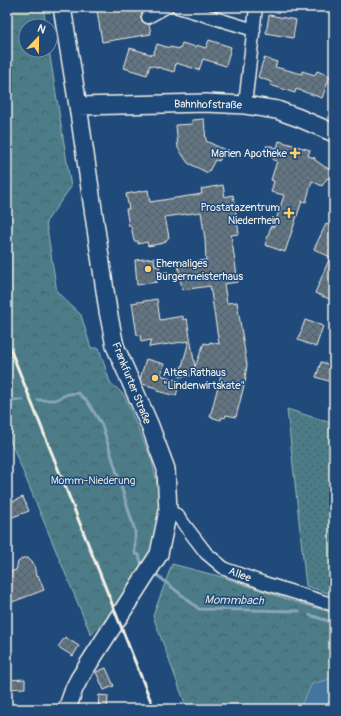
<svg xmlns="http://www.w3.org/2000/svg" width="341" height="716" font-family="Pangolin,sans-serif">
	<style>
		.grass { fill: url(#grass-dots); stroke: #a0b6b8 }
		.park { fill: url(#park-crowns); stroke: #a0b6b8 }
		.water { fill: #42749f; stroke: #89a6bc }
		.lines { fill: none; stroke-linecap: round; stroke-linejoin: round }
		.stream { stroke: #89a6bc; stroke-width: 3 }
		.building { fill: url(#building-cross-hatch); stroke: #f4f1e8 }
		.street-casing { stroke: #f4f1e8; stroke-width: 15 }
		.secondary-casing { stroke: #f4f1e8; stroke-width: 20 }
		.street { stroke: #1f4a7a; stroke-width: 12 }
		.secondary { stroke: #1f4a7a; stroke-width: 17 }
		.rail { stroke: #f4f1e8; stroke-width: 3 }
		.poi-dot { fill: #ffd166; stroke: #1f4a7a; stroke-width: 1.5 }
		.labels { text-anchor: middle; stroke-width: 3; stroke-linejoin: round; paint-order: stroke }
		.street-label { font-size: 11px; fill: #f4f1e8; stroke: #1f4a7a }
		.poi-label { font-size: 11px; fill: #f4f1e8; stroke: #1f4a7a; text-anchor: end }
		.park-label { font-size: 11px; fill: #dbdfd9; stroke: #1f4a7a }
		.water-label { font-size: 12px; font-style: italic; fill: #d9dedd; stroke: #1f4a7a }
	</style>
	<defs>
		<pattern id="grass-dots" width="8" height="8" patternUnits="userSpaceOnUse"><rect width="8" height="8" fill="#4b7c87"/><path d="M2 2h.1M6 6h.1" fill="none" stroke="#4a6266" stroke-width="1.8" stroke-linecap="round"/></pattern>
		<pattern id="park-crowns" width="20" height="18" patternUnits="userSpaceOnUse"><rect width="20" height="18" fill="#4b7c87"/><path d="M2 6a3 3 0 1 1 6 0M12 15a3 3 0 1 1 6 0" fill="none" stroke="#4a6266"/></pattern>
		<pattern id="building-cross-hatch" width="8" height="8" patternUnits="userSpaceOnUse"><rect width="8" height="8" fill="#647584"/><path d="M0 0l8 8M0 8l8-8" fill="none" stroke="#565e65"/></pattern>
	</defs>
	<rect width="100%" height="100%" fill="#1f4a7a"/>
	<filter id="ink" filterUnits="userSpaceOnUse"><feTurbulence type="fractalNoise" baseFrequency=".025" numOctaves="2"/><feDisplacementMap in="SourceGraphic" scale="8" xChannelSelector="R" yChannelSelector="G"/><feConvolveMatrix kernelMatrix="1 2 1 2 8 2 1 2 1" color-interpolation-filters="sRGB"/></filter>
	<g filter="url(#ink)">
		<path class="grass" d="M287,409L334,424V595L306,586Z"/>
		<path class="park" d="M7,7H43L46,26H26V50H49L71,187L46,222L57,292L81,315L91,348H99L110,382L124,395L152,461L158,487L161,503L158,530L149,553L132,587L119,608L91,635L7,433Z
			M172,564L222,577L295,602L334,613V709H187L153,616Z"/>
		<path class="water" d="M334,678V698L328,704L325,709H299L312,684Z"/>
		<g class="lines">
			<path class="stream" d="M7,400H23
				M38,400H55L68,394L78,393L87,401L102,425L135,531V554L139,555L142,566
				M157,575L199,609L299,611
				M310,615L334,623"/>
		</g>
		<path class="building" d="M116,7H146L147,9L142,13L141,17V20L144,23L149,24L151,34L102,42L97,10Z
			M269,15L296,20L293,38L266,33Z
			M209,40L231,47L226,66L203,59L199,70L176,63L174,72L150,65L147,75L124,68L130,48L153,55L157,44L170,48V47L180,49L182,43L196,47V45L206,48Z
			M264,58L277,62L275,67L287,70L302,74V71L315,75L317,71L330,76L322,98L296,89L295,93L270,85L271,82L258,77Z
			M204,119L206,141L225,150L219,161L215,160L208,173L188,163L178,148L176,125L192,124V120Z
			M279,141L310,150L308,156L315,158V160L325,167L334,171V181L327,178L322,186L312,181L306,202L302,201L285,252L265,245L271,226L274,227L284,195L271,192L274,181L271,180L277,161L273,160L275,155L267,154L266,146H271L277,148Z
			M223,185L225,197L233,195L239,234L231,235L238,282L224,284L227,303L237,302L247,365L245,378H246L236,417L226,415L225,418L222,417L221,420L210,417L222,371L179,377L189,341L149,347L151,340L141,342L140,334L137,335L132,303L157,299L160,320L183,316V320L187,319L195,367L204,343L209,344L210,342L219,344L210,286L182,290L178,264L206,260L205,239L201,212L165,217L169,237L164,243L148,246L147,242L138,244V241H134L131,226H129L126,209H129L126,194L148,190L150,202L202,194L201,189Z
			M326,224L334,227V301L315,293L330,257L314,249Z
			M154,258L155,266H159L161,278L157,279V282L137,285L135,260Z
			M305,320L323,326L316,347L298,340Z
			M146,359L164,364L161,375L180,381L176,396L157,391V388L142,384L140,379Z
			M321,362L334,366V383L316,377Z
			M23,497L29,511L10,518L7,512V504Z
			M23,558H28L34,564L36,576L38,575L44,590L7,604V587L9,586L7,579V573L16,570L18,562Z
			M65,637L79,646L73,656L58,647Z
			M106,668L114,686L104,690L96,672Z
			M25,679V688L8,689V680Z
			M99,695L108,696L107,709H98Z"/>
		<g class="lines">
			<defs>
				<path id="street" d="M178,7L254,30
					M148,17L166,7
					M245,105L256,7
					M168,511L177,515L206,553L225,569L264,583L334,605"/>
				<path id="secondary" d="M62,7L78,106L108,311L115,346L150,426L166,469L168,511L159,554L79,679L74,689L67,709
					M78,106L206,103L245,105L277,110L299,118L334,133"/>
			</defs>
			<use href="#street" class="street-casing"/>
			<use href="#secondary" class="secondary-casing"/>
			<use href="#street" class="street"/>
			<use href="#secondary" class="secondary"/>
			<path class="rail" d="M7,341L154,709"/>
		</g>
	</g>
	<g class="poi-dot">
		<path d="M293 147h4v4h4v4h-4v4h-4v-4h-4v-4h4z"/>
		<path d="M287 207h4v4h4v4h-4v4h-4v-4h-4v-4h4z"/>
		<circle cx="148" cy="269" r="4"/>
		<circle cx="155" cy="378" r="4"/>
	</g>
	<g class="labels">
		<g class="street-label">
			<text transform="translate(208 104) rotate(1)" y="4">Bahnhofstraße</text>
			<text transform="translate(132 383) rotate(68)" y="4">Frankfurter Straße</text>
			<text transform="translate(240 574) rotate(20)" y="4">Allee</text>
		</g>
		<g class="poi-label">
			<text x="287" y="157">Marien Apotheke</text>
			<text x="280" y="211">Prostatazentrum<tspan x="280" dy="13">Niederrhein</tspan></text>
			<text x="156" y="267" text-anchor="start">Ehemaliges<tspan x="156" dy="13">Bürgermeisterhaus</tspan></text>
			<text x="163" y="376" text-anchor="start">Altes Rathaus<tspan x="163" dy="13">"Lindenwirtskate"</tspan></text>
		</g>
		<g class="park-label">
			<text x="93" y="484">Momm-Niederung</text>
		</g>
		<g class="water-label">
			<text transform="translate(234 600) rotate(1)" y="4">Mommbach</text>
		</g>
	</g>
	<rect width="341" height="716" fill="none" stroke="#1f4a7a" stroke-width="24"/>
	<rect x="12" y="12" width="317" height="692" fill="none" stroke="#f4f1e8" stroke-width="1.5" filter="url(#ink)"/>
	<g transform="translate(38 38) rotate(22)"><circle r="19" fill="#1f4a7a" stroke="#748da6"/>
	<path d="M0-3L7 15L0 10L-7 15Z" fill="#ffd166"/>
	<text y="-6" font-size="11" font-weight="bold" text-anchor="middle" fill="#f4f1e8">N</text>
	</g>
</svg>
